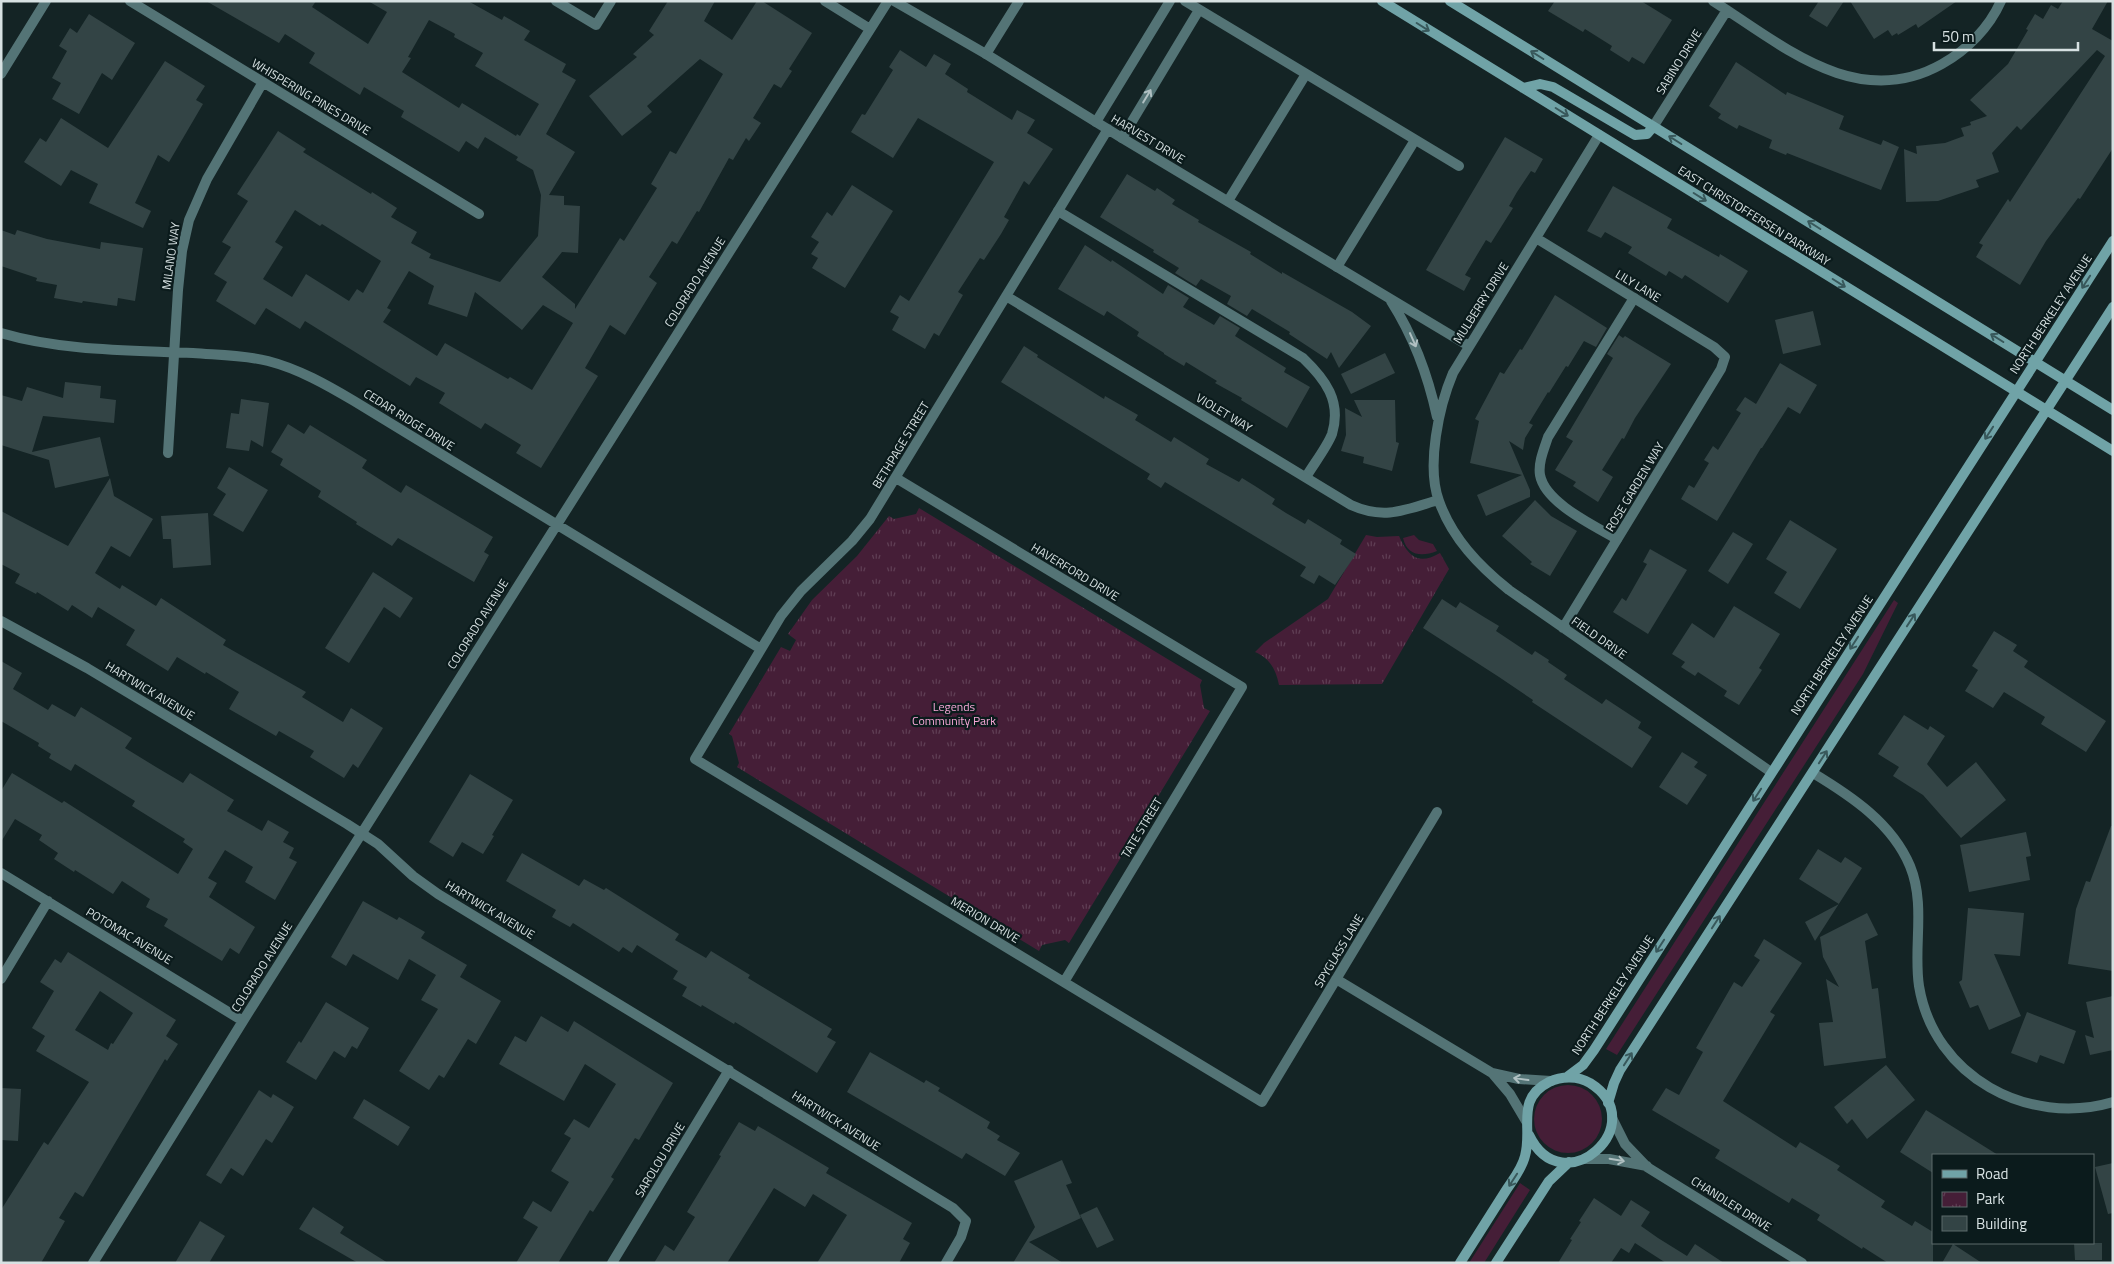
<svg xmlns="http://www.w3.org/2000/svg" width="2114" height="1264" font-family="'Titillium Web',sans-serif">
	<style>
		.grass { fill: #451e37 }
		.park { fill: url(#park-tufts) }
		.building { fill: #334445; fill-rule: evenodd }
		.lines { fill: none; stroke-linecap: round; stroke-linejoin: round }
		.lane { stroke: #547476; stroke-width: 10 }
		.street { stroke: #547476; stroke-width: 10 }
		.secondary { stroke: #70a3a7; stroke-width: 10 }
		.oneway { stroke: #38585b }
		.oneway2 { stroke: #b0c0c2 }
		.labels { text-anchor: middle; stroke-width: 4.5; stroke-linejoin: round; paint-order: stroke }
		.street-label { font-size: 12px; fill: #d7e1e2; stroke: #0b1b1c }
		.park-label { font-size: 12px; fill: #f8a8d8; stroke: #0b1b1c }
	</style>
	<defs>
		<pattern id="park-tufts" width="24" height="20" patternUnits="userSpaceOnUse" patternTransform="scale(1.25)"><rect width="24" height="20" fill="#451e37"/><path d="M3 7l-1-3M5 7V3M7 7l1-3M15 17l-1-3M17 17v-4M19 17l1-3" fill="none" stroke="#5f3e54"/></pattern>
	</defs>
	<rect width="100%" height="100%" fill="#142425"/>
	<path class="grass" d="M1414,535L1419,540L1433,544L1437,551C1422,557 1407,556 1403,538Z
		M1894,600L1898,603L1863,674L1617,1055L1606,1049Z
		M1534 1119a34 34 0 1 1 68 0a34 34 0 1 1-68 0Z
		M1520,1183L1530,1190L1484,1263H1469Z"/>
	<path class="park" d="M919,508L1202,680L1200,685L1204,708L1210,711L1069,943L1065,940L1042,945L1039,951L737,767L739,763L732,736L729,734L781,647L790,651L796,640L788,634L812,600L857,556L889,516L894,519L916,514Z
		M1366,535L1377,537L1399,536C1408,556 1418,566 1440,553L1449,569L1382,684L1279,685C1276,670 1270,658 1255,652L1264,643L1328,599Z"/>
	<path class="building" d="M206,1H316L312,7L368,44L387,12L368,1H468L502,20L504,16L530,31L524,40L566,64L562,72L576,80L546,134L575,152L549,195L564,196V205L580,206L578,253L562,252L542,277L575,304V309L620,238L624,241L657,188L651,184L670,151L676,154L723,74L700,59L647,106L652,112L622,136L589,96L637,57L633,54L654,35L649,31L668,1H715L704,21L732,40L757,1H762L812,33L789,69L792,71L781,88L774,84L753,118L761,123L749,141L746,138L733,160L729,158L699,212L697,211L677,244L672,241L649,277L657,283L625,335L610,325L585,368L598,376L541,468L516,453L521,445L485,423L481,429L439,403L445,393L416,377L410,386L305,321L300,329L266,308L255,325L216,301L227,282L214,274L231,247L222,242L248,201L237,194L278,131L306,149L303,152L371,194L372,192L397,208L391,217L417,232L411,243L431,254L429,258L500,282L538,236L541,195L533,170L516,160L518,157L485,137L478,149L466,141L459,152L401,117L404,111L364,87L360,95L309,63L315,53L285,34L279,43ZM429,20L455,34L454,37L483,53L475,66L539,104L520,136L517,134L516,136L462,103L459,108L402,72L411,58L408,57ZM295,210L320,226L322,224L381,261L363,293L357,289L349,301L306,274L292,297L263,279L283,247L275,242ZM409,271L434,286L428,304L467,317L475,292L522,330L543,305L573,323L532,390L510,377L508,379L445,343L437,356L383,322L391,310L387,308Z
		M1555,1H1641L1672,20L1644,64L1632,57L1629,62L1610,50L1612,46L1585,29L1583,32L1548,11Z
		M1819,1H1844L1827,27L1809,16Z
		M1850,1H1957L1918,28L1916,24L1898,35L1897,33L1892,36L1888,30L1874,39Z
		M2063,1H2108L2092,29L2113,41V148L2080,199L2078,198L2046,241L2020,285L1976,257L1983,245L1979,243L2008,199L2010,202L2105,56L2097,50L2021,130L2017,126L1992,153L1999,172L1976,180L1979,187L1938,201L1906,202L1904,149L1917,154L1916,146L1945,143L1964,136L1961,128L1971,125L1970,122L1987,116L1970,100L2008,64L2028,30L2026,29L2035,14L2043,19L2051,5L2058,9Z
		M89,14L135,43L112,80L102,73L79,114L52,99L61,83L52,78L67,51L59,46L70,28L77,33Z
		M900,50L926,67L934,54L951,64L945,74L968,89L967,92L1012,120L1017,110L1035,120L1027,133L1053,149L1029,185L1024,181L1004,217L1009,220L1001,234L984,260L980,258L958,292L963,295L939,336L934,333L925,349L892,330L899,317L890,312L900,295L909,301L994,162L918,118L893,158L851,132L862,114L865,115L893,70L889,67Z
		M165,61L205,86L196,100L203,104L169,162L158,155L135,203L151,211L143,228L89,203L98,184L71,170L61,186L24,162L40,138L46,142L61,118L108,148Z
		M1736,62L1786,95L1787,92L1844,116L1839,129L1881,145L1883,140L1899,147L1881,190L1787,153L1786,155L1769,148L1772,140L1739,125L1737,129L1718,118L1721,114L1709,106Z
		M1505,137L1543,159L1535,173L1531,171L1517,192L1509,206L1513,208L1491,243L1486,240L1465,275L1471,278L1464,291L1426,270Z
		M1127,174L1155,191L1157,188L1175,200L1172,204L1199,220L1198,222L1251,252L1250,254L1282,274V272L1352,312L1371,326L1339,368L1331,352L1327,359L1289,334L1290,332L1252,309L1247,316L1227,304L1231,296L1201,279L1196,286L1175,273L1179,268L1153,252L1154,250L1100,217Z
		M852,185L893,211L845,288L812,268L818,258L811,254L819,242L811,237L827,212L832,216Z
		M1613,186L1672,219L1667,228L1719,257L1720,254L1748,271L1728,303L1685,275L1682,279L1669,271L1666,276L1651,267L1628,253L1632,247L1605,232L1601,238L1587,231Z
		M1,230L15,235L17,230L47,239L100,249L101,242L143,248L135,301L118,298L117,306L83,301L82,303L54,298L57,285L36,281L37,278L1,266Z
		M1085,245L1111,262L1112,260L1163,294L1168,285L1189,298L1183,307L1214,325L1220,316L1240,328L1235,336L1286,368L1284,372L1310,387L1287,428L1241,400L1242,398L1215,383L1217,381L1186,362L1184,366L1164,354V353L1137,336L1139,332L1107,311L1104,316L1058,289Z
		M1555,295L1607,328L1596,347L1584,341L1568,367L1566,366L1549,393L1548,392L1529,423L1533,425L1525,438L1523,450L1509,441L1530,490V497L1486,516L1477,495L1522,475L1470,463L1479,421L1475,419L1500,372L1504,374L1520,349L1522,350Z
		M1813,311L1821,345L1783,354L1775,320Z
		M1619,335L1623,338L1625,336L1671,364L1635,418L1624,439L1622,438L1602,470L1613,477L1598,502L1573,486L1576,482L1555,470L1573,441L1566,437L1613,358L1607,354Z
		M1024,346L1038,355L1037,357L1104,399L1105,396L1138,415L1135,420L1171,442L1174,437L1209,459L1206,464L1239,482L1242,478L1255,486L1275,499L1272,504L1286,513L1305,524L1308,519L1342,540L1340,544L1356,554L1335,585L1319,575L1314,584L1300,576L1306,567L1165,482L1161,488L1147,479L1150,474L1001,382Z
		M1385,353L1395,373L1351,394L1341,374Z
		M1780,363L1817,385L1800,414L1788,407L1762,448H1761L1717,521L1681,499L1689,485L1694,488L1709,463L1704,460L1713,446L1718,450L1741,413L1736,410L1745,397L1756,404Z
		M65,382L101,386L100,398L116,400L114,423L43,416L32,452L100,437L109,476L55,488L49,460L1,445V395L22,401L27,387L63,398Z
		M241,399L269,403L263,447L251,440L249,451L226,448L231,413L239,414Z
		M1354,400H1395L1396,442L1399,443L1392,471L1363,463L1364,457L1341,451L1346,435L1345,408L1362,417Z
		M288,424L304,434L310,425L367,460L362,468L401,493L406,485L493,537L484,552L489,555L474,582L398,538L392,546L356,524L357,522L318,497L321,491L280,465L283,459L271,452Z
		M229,467L268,490L243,532L213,515L226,494L217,488Z
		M110,478L114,496L153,519L130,557L111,546L95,573L120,589L122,585L156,606L161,598L226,640L223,645L306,692L302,697L343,722L351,708L383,728L358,768L353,764L344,778L310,757L314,751L279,731L276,736L229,709L239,692L206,672L205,674L177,657L168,671L126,645L135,630L98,607L92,618L72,605L68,611L37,592L36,594L15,583L20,574L1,564V511L68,546Z
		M1535,500L1551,516L1577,531L1550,576L1530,564L1532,562L1502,536Z
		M208,513L211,565L173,568L171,539H163L161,516Z
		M1790,520L1837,549L1800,609L1774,593L1787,572L1766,559Z
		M1733,532L1753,544L1728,584L1708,571Z
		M1650,549L1687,570L1648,634L1613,612L1622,598L1626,601L1647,564L1643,562Z
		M373,572L413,598L400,618L384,607L349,663L325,648Z
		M1442,599L1456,608L1460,602L1484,617L1499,626L1496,631L1532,655L1535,651L1549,660L1548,662L1567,675L1564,679L1602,704L1606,699L1641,722L1638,728L1652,737L1632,768L1532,702L1533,700L1499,677L1423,628Z
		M1734,606L1780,634L1759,668L1762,670L1739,705L1724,696L1727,691L1698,672L1695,676L1681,667L1685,662L1672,654L1692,623L1714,638Z
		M1994,631L2017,645L2013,651L2028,661L2024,667L2106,721L2086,752L2041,724L2045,717L2004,692L1993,708L1965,691L1978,670L1972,666Z
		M1,661L22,673L13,689L48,710L52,704L75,717L81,707L132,738L125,748L156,767L183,783L190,773L234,800L227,811L262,831L268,820L289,832L283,842L294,848L289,858L297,862L275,900L245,882L253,867L225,850L208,878L217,883L209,897L255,927L239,954L230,948L222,961L164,926L168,919L146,907L150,899L122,881L113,894L75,870L74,872L54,859L58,853L39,840L42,835L15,819L1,842V791L12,773L62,803L64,801L178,874L193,849L183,842L185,839L132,806L135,801L75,764L71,771L49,758L51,754L38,746L39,743L1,721Z
		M1904,715L1928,730L1930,726L1945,736L1927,764L1947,787L1976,762L2006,800L1961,838L1923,795L1893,776L1899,767L1878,754Z
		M1682,752L1698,762L1694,767L1707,775L1687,805L1659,787Z
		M470,774L513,800L492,835L494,836L483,854L462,842L453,857L429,842Z
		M2111,826H2113V971L2068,964L2076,909L2086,881L2090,882Z
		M2026,832L2031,856L2026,857L2030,880L1969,892L1960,845Z
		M1818,849L1841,863L1845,857L1862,868L1815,941L1805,922L1839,904L1799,879Z
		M522,853L579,886L584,879L604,890L606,888L679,934L675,940L706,958L711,951L750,975L748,978L832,1029L827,1037L836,1042L817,1073L735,1022L734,1024L702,1005L701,1007L682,996L687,987L673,979L678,971L637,945L632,953L623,947L619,952L573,923L570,927L552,917L556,910L506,881Z
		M363,901L397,920L399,917L425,932L421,938L467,965L460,977L501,1001L476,1044L468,1039L444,1078L439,1075L429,1090L399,1071L438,1009L421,1000L436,975L409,959L398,980L353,954L346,966L331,957Z
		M1968,908L2024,913L2020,956L1994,954L2021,1016L1989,1030L1978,1005L1970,1008L1959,982L1962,980Z
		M1867,913L1878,935L1865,941L1872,989L1878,988L1886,1058L1824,1066L1819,1023L1833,1022L1826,979L1839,987L1823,957L1820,937Z
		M1764,939L1802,963L1770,1012L1775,1015L1723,1101L1796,1148L1800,1142L1840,1166L1837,1170L1885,1201L1881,1207L1912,1226L1915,1221L1933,1232V1263H1888L1863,1247L1862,1249L1817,1220L1820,1215L1792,1198L1789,1203L1748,1178L1715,1158L1720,1150L1652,1110L1666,1088L1679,1095L1703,1052L1696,1048L1734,982L1742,987L1760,960L1754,956Z
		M68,952L176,1020L166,1036L178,1044L167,1061L165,1059L83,1197L75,1192L59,1218L65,1221L41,1263H1V1210L44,1142L48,1145L89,1082L36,1051L45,1036L32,1028L54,991L40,982L55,959L61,963ZM100,991L133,1013L113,1044L111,1043L108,1050L75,1030Z
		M2113,996V1050L2090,1055L2085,1035L2094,1038L2086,1002Z
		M326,1002L369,1028L357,1049L352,1046L345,1058L334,1051L316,1080L286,1062L299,1041L301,1043Z
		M2027,1012L2076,1031L2064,1064L2040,1055L2037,1063L2011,1053Z
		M541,1016L568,1032L574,1021L673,1083L639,1140L635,1138L611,1177L614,1179L593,1212L590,1210L558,1263H516L538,1227L523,1218L533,1201L551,1212L569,1182L551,1171L571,1138L564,1134L574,1119L589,1128L616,1084L585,1064L564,1101L499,1064L515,1036L526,1042Z
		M870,1052L924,1083L926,1080L940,1088L938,1091L990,1122L987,1128L1000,1136L997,1140L1020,1153L1005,1176L966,1153L962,1159L847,1092Z
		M1886,1065L1915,1100L1867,1139L1852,1119L1847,1124L1834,1107Z
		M1,1088L21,1089L18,1141L1,1140Z
		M259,1090L271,1098L273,1094L294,1107L272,1143L266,1139L243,1176L231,1168L221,1184L206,1175Z
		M364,1099L410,1127L398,1146L353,1118Z
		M1926,1110L1998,1155H1933V1173L1900,1152Z
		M739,1122L755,1131L758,1126L829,1168L826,1173L912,1223L903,1239L910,1243L899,1263H817L847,1215L813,1194L805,1207L774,1188L727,1263H654L665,1245L674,1251L695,1217L687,1212L721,1156L719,1155Z
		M1062,1160L1072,1183L1066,1185L1081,1218L1029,1242L1063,1263H1013L1035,1227L1014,1181Z
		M2113,1163V1213L2108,1214L2095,1167Z
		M1594,1198L1621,1216L1631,1200L1650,1212L1641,1226L1658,1238L1687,1256L1695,1244L1724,1263H1666L1635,1243L1629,1253L1621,1248L1611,1263H1558L1572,1240L1570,1239L1581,1222L1579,1221Z
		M313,1207L344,1227L340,1233L388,1263H358L299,1229Z
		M1097,1207L1114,1240L1097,1248L1080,1215Z
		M200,1221L225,1236L209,1263H175Z
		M2074,1243H2102V1260H2075Z
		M1953,1244L1982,1263H1942Z"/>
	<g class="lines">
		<path class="lane" d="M1185,1L1459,166
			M986,54L1019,1
			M1096,122L1170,1
			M1122,138L1199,10
			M1228,201L1306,74
			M1058,211L1303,358C1325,379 1342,401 1332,434C1327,447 1313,465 1306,477
			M1337,267L1415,140
			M1617,539C1595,526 1545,503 1540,475C1538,463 1544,449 1548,437L1634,298"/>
		<path class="street" d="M130,1L479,214
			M556,1L596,25L611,1
			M825,1L870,29
			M894,1L986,54L1122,138L1469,346
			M1713,1C1782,45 1857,112 1942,64C1967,50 1989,28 2001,1
			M1,74L46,1
			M1653,127L1727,10
			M1108,129L870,519L852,541L801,591L781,616L695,759L1262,1102L1437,812
			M1599,135L1453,373C1439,406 1426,466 1439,501C1452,538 1479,566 1509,590L1771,772
			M1536,238L1714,347L1725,357L1721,369L1563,628
			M1006,296L1351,505C1384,520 1405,510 1438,500
			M1391,301C1414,337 1428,375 1437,417
			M1,333C62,351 130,350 193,353C218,355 244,355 268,361C299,369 327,385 354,401L761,649
			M168,453L178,290L182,251L189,220L207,179L263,82
			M896,478L1242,687L1064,982
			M1,621L87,668L347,824L378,844L413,876L438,894L953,1208L966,1221L961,1237L946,1263
			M1813,773C1851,796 1892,823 1910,866C1926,905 1913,947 1919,986C1934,1077 2028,1127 2113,1102
			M1,873L243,1021
			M1,979L48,901
			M1336,979L1492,1073L1519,1079L1551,1081
			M1493,1074L1510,1094L1526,1121
			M1612,1118L1625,1144L1647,1167L1802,1263
			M1585,1159H1609L1647,1166
			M93,1263L243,1021L888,1
			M612,1263L729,1070"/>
		<path class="secondary" d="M1382,1L2113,451
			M1450,1L2113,410
			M1523,88L1540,84L1553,87L1635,135L1647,134L1653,127
			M1567,1077L1583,1065L1594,1050L2113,241
			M1608,1103L1614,1083L1620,1070L2113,307
			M1460,1263C1475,1239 1490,1216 1505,1192C1512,1181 1522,1169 1525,1156C1533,1128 1515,1099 1549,1082C1562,1076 1578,1076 1590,1083C1654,1123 1563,1206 1529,1135
			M1496,1263L1549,1181L1569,1162"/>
	</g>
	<defs><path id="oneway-shaft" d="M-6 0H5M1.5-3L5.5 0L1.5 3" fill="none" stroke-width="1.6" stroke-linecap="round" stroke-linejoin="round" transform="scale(1.25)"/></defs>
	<g class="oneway">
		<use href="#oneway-shaft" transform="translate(1423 27) rotate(32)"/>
		<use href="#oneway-shaft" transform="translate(1537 55) rotate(-148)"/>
		<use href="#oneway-shaft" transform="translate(1562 112) rotate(32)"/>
		<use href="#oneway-shaft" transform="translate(1675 140) rotate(-148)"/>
		<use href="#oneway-shaft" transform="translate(1700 197) rotate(32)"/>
		<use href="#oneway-shaft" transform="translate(1814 225) rotate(-148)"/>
		<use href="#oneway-shaft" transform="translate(2086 282) rotate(123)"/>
		<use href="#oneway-shaft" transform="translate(1839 283) rotate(32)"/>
		<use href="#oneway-shaft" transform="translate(1997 338) rotate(-148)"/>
		<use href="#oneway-shaft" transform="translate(1989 433) rotate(123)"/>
		<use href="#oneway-shaft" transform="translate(1911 620) rotate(-57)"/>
		<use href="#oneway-shaft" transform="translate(1854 643) rotate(123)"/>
		<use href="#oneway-shaft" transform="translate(1823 757) rotate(-57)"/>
		<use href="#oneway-shaft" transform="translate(1757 795) rotate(123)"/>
		<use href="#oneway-shaft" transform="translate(1716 922) rotate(-57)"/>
		<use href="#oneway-shaft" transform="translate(1660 946) rotate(123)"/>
		<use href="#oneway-shaft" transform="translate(1628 1059) rotate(-57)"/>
		<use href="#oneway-shaft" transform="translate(1513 1180) rotate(123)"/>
	</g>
	<g class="oneway2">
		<use href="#oneway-shaft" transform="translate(1147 96) rotate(-59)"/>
		<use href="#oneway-shaft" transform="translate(1413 340) rotate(66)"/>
		<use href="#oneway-shaft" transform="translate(1521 1079) rotate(-172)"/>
		<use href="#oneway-shaft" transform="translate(1617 1160) rotate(10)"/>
	</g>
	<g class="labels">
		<g class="street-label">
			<text transform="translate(1679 62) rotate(-58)" y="4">SABINO DRIVE</text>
			<text transform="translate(311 97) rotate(31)" y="4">WHISPERING PINES DRIVE</text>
			<text transform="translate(1148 139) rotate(31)" y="4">HARVEST DRIVE</text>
			<text transform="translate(1754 216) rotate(32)" y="4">EAST CHRISTOFFERSEN PARKWAY</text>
			<text transform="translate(171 256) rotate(-82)" y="4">MILANO WAY</text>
			<text transform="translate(695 282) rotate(-58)" y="4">COLORADO AVENUE</text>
			<text transform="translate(1638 286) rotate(31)" y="4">LILY LANE</text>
			<text transform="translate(1481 303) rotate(-58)" y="4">MULBERRY DRIVE</text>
			<text transform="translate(2051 314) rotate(-57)" y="4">NORTH BERKELEY AVENUE</text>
			<text transform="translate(1224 413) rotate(31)" y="4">VIOLET WAY</text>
			<text transform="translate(409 420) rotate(32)" y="4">CEDAR RIDGE DRIVE</text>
			<text transform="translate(901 445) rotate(-59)" y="4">BETHPAGE STREET</text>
			<text transform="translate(1635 487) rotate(-59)" y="4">ROSE GARDEN WAY</text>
			<text transform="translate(1075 572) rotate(31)" y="4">HAVERFORD DRIVE</text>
			<text transform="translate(478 624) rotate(-58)" y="4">COLORADO AVENUE</text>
			<text transform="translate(1599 638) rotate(35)" y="4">FIELD DRIVE</text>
			<text transform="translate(1832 655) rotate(-57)" y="4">NORTH BERKELEY AVENUE</text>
			<text transform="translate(150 691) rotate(31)" y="4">HARTWICK AVENUE</text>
			<text transform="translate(1142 828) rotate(-59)" y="4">TATE STREET</text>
			<text transform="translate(490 910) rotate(31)" y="4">HARTWICK AVENUE</text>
			<text transform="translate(985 920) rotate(31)" y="4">MERION DRIVE</text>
			<text transform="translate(129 936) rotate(31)" y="4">POTOMAC AVENUE</text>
			<text transform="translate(1339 951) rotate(-59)" y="4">SPYGLASS LANE</text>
			<text transform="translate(262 967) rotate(-58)" y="4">COLORADO AVENUE</text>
			<text transform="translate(1613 995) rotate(-57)" y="4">NORTH BERKELEY AVENUE</text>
			<text transform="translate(836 1121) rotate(32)" y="4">HARTWICK AVENUE</text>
			<text transform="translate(660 1160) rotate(-59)" y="4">SAROLOU DRIVE</text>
			<text transform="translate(1731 1204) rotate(32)" y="4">CHANDLER DRIVE</text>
		</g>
		<g class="park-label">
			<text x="954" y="711">Legends<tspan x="954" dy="14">Community Park</tspan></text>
		</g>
	</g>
	<rect width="2114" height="1264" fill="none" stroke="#d7e1e2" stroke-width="5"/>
	<rect x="1932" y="1154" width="162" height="90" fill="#0b1b1c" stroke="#5d6a6b"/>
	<rect x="1942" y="1170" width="25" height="8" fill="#70a3a7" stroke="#5d6a6b"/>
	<text x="1976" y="1179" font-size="15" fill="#d7e1e2">Road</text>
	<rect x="1942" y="1192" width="25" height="15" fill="url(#park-tufts)" stroke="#5d6a6b"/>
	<text x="1976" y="1204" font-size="15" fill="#d7e1e2">Park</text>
	<rect x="1942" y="1216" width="25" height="15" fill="#334445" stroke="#5d6a6b"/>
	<text x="1976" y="1229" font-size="15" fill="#d7e1e2">Building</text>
	<path d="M1934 42v8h144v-8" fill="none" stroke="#d7e1e2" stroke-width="2.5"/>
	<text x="1942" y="42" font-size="15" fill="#d7e1e2" stroke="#0b1b1c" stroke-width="4" paint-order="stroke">50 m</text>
</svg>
